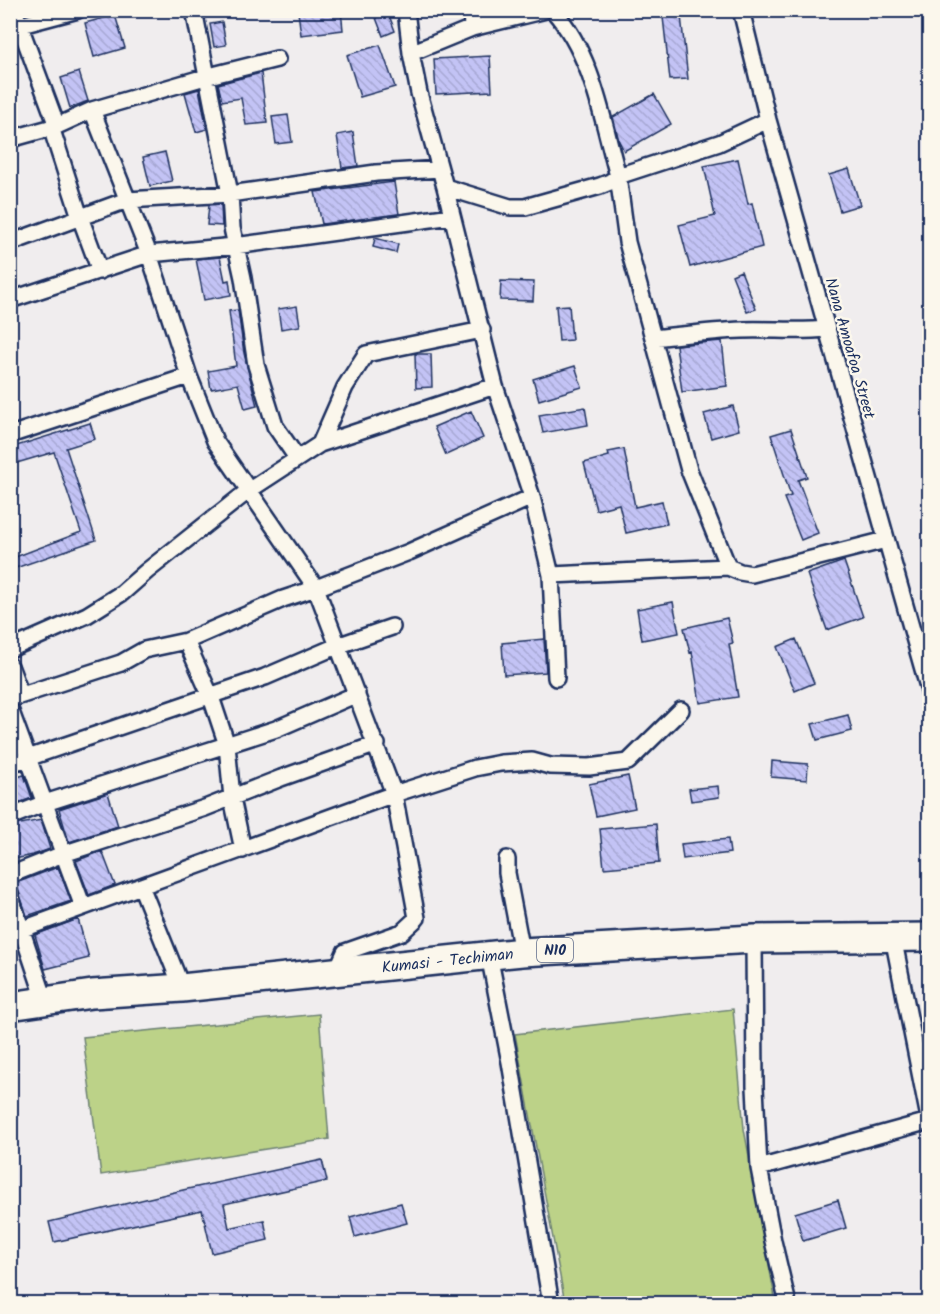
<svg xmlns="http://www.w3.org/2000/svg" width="940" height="1314" font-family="Kalam,sans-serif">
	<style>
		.park { fill: #bcd288; stroke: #6c8073; stroke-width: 1.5 }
		.building { fill: url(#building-back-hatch); stroke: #1b2f5e; stroke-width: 1.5 }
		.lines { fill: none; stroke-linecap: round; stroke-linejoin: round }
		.street-casing { stroke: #1b2f5e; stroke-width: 20 }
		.highway-casing { stroke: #1b2f5e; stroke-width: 32 }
		.street { stroke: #fbf7ec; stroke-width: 15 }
		.highway { stroke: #fbf7ec; stroke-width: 27 }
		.labels { text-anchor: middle; stroke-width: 5; stroke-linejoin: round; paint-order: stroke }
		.shield { fill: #fbf7ec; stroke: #5e6b89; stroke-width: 1.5 }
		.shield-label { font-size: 15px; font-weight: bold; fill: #1b2f5e }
		.street-label { font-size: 16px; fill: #1b2f5e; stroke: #fbf7ec }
	</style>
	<defs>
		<pattern id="building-back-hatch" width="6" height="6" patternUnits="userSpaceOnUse" patternTransform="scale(1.5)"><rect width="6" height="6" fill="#c3c3f5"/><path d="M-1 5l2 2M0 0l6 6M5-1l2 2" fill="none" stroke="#a7a8d4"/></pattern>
	</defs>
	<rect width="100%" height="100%" fill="#f0edee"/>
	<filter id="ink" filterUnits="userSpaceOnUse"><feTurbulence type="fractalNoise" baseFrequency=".0167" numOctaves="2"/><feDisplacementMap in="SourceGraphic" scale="12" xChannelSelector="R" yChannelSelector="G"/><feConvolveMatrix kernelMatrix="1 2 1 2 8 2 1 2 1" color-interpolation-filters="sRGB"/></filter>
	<g filter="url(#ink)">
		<path class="park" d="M733,1009L744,1129L776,1303H565L515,1034Z
			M319,1014L329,1139L101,1175L83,1037Z"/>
		<path class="building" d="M313,10H341L343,30L301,35L298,12Z
			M373,10H387L395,31L383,36Z
			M115,15L125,48L94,57L85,23Z
			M681,16L688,79L670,80L663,17Z
			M222,22L226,45L214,47L210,24Z
			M380,45L395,87L360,97L347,55Z
			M490,56L492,91L436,94L434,59Z
			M79,72L88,101L70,108L61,78Z
			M261,73L267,123L246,125L241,98L222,101L218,84Z
			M199,89L207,129L196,132L185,93Z
			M654,94L671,124L624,151L619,141L613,117Z
			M288,115L292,142L276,144L272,117Z
			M353,132L358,166L342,168L337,135Z
			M165,152L172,181L150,186L143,157Z
			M738,159L748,204L752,203L762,247L690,267L679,225L715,216L704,166Z
			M849,169L860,205L840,211L829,175Z
			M394,182L399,214L322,224L315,192Z
			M221,204L222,226L207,225L209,205Z
			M375,238L398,244L396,253L373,247Z
			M220,257L225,281L229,280L231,295L204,300L196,259Z
			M741,271L756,309L747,312L732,275Z
			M501,281L534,282L533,301L500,300Z
			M569,305L572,340L559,341L556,306Z
			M297,306L300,326L281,329L278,309Z
			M238,310L244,353L257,406L245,409L238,384L211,389L208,371L236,366L229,311Z
			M722,341L727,386L682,392L676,345Z
			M415,354H431L432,387L416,388Z
			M575,366L582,387L539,400L533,379Z
			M733,406L739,430L711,438L704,414Z
			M585,407L588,425L543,433L539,415Z
			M471,411L483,438L446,455L434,427Z
			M90,423L95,439L66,448L96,540L10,570V559L81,532L54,452L10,465V448Z
			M791,429L807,477L798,480L818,533L801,540L784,498L791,496L771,435Z
			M624,449L635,507L662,501L667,524L626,533L619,504L596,510L584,463L609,456L608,452Z
			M844,561L863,617L827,630L807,574Z
			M673,602L679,633L642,640L637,609Z
			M727,618L733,643L729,644L738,697L700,703L692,652L690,653L684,628Z
			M544,639L546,672L504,675L502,643Z
			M796,639L814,683L795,691L777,647Z
			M848,715L852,731L817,740L812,724Z
			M772,761L808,764L807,780L771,777Z
			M24,775L32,798L10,806V779Z
			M628,776L635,808L596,816L589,784Z
			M718,786L719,797L691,801L689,789Z
			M108,793L118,826L69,842L59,809Z
			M41,820L50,849L33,855L10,860V826Z
			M656,824L659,863L604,868L600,829Z
			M728,839L730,853L683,859L681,844Z
			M102,851L115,885L89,895L76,861Z
			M58,867L71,901L27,916L16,883Z
			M78,919L89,958L45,969L35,935Z
			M322,1160L327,1181L224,1204L229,1228L264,1220L268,1240L212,1253L202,1210L54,1242L49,1222L183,1190Z
			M838,1200L846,1228L803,1241L795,1213Z
			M401,1203L407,1223L355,1237L350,1217Z"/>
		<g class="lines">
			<defs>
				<path id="street" d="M14,10L57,126
					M194,10L230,194L232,228L243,278L256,365L275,426L297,458
					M406,10L411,53L419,93L445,187L495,386L532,497L551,575L728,567L740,572L752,574L886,540
					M471,10L472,28
					M741,10L768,120L930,694
					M10,28L78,10
					M411,53L472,28L546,10
					M92,110L149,254L189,376L215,441L316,588L394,794L417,918L402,932L345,952L336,972
					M51,127L80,217L100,271
					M10,139L57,126L92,110L205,77L277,59
					M445,187L510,207H525L600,186L610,182L618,176C602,119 593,55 553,10
					M10,243L127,200L230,194L376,173L440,169
					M10,300L149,254L235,246L452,216
					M653,338C683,335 712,331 742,330C771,329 799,332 827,329
					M10,435L189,376
					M320,444L495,386
					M728,567L689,470L627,242L618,176L719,143L768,120
					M551,575L556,678
					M186,641L211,697L227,745L232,798L243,850
					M10,649L87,615L122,593L147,571L248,491L320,444L345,387L366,354L482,330
					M10,666L21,695
					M10,699L121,663L144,650L186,641L283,599L316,588L409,552L532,497
					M10,709L83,907
					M10,764L265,677L337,646L392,627
					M10,817L45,803L276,729L357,694
					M507,859V873L522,952
					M10,875L63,854L205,808L281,778L377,744
					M141,886L182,988
					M10,895L45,1000
					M23,929L394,794L475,768L501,763L532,761L550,766L589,767L628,762L681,710
					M893,937L930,1123
					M754,939L755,1087L759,1168L773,1241L788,1304
					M489,955L510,1062L551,1304
					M759,1168L929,1121"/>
				<g id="highway">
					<path id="s1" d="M10,1006L92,994L182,988L522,952L754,939L930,937"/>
				</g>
			</defs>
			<use href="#street" class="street-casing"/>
			<use href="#highway" class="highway-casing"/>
			<use href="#street" class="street"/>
			<use href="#highway" class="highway"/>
		</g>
	</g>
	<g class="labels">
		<rect class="shield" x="537" y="938" width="36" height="24" rx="4.5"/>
		<g class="shield-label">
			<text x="555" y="955">N10</text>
		</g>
		<g class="street-label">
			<text transform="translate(851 348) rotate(74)" y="6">Nana Amoafoa Street</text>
			<text dy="6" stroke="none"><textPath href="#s1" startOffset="440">Kumasi - Techiman</textPath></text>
		</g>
	</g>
	<rect width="940" height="1314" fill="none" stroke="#fbf7ec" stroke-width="36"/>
	<rect x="18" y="18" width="904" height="1278" fill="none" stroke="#1b2f5e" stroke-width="2" filter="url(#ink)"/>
</svg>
